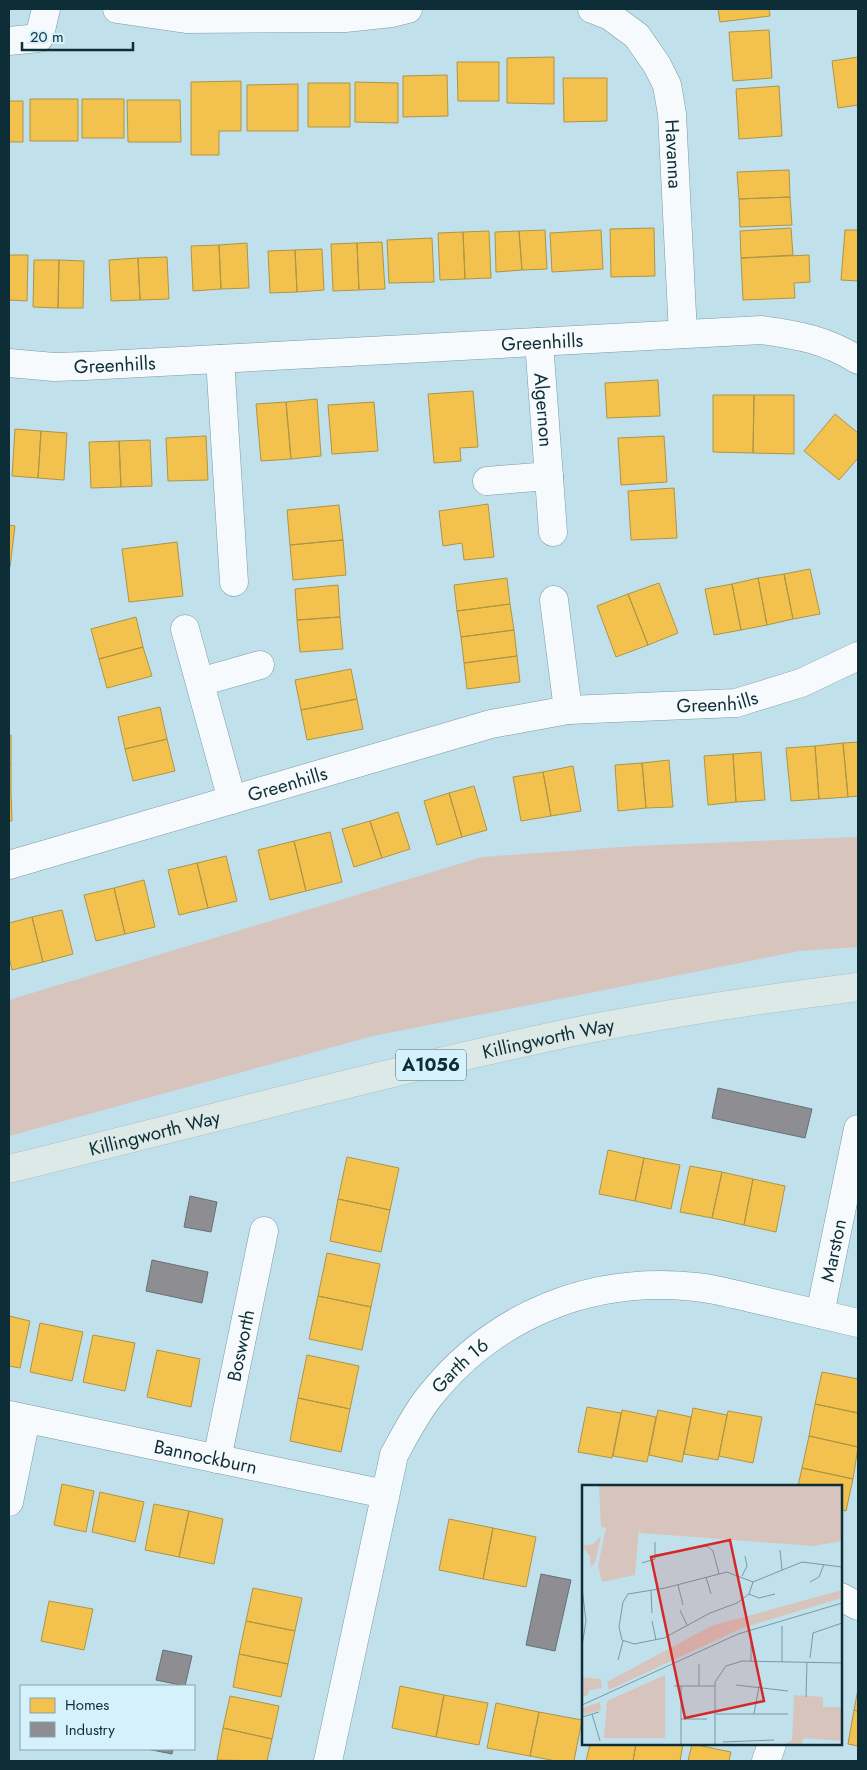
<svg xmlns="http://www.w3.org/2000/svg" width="867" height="1770" font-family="Jost,sans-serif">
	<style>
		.green { fill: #d7c4bd }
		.homes { fill: #f2c14e; stroke: #ad9547 }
		.industry { fill: #8d8d92; stroke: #677077 }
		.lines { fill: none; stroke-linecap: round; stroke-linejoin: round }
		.minor-casing { stroke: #7b9aa3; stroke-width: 29 }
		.major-casing { stroke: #abbfc4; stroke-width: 29 }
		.minor { stroke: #f6fafc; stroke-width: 28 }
		.major { stroke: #dce9e6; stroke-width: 28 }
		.labels { text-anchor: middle; stroke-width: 5; stroke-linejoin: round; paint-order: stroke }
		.shield { fill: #d5f2fc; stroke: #496972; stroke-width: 1 }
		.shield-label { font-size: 18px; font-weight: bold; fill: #0d2e37 }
		.street-label { font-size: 19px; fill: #0d2e37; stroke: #d5f2fc }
		.inset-road { fill: none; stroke: #7899a4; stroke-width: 1 }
		.view { fill: #d62828; fill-opacity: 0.15; stroke: #d62828; stroke-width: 2.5 }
		.inset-edge { fill: none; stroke: #0d2e37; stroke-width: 2.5 }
	</style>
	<rect width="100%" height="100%" fill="#c0e1ec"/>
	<path class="green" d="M858,837V947L800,951L373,1036L9,1136V1000L482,857L635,846Z"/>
	<path class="homes" d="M718,9H769L770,16L720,22Z
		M769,30L772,78L733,81L729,32Z
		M554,57V104L507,103V58Z
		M858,57V105L838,108L832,61Z
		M457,62H499V101H458Z
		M447,75L448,116L403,117V76Z
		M563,78H607V121L564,122Z
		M241,81V131H219V155H191V82Z
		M355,82L398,83V123L355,122Z
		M308,83H350V127H308Z
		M298,84V131H247V85Z
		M779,86L782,136L739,139L736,89Z
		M30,99H78V141H30Z
		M82,99H124V138H82Z
		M127,100H180L181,142H128Z
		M9,101H23V142H9Z
		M789,170L790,197L739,199L737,172Z
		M790,197L792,225L740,227L739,199Z
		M654,228L655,276L611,277L610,229Z
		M791,228L793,255L741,258L740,231Z
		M545,230L547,269L522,270L519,231Z
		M601,230L603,269L552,272L550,233Z
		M845,230H858V281L841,280Z
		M489,231L491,278L465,279L463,232Z
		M519,231L522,270L496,272L495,232Z
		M463,232L465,279L440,280L438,233Z
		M432,238L434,282L389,283L387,240Z
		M382,242L385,289L359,290L357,243Z
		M247,243L249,288L221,289L219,245Z
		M357,243L359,290L333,291L331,244Z
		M219,245L221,289L193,291L191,246Z
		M322,249L324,290L297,292L295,250Z
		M295,250L297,292L270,293L268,251Z
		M9,255H28L27,301L9,300Z
		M809,255L810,282L794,283L795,298L743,300L741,258Z
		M167,257L169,299L140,300L138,258Z
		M138,258L140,300L111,301L109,260Z
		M34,260H59L58,308L33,307Z
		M59,260L84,261L83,308H58Z
		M658,380L660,416L607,418L605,383Z
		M473,391L478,447L460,448L461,461L434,463L428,394Z
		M713,395H754L753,453L713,452Z
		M754,395H794V454L753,453Z
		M317,399L321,456L291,459L286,402Z
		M286,402L291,459L261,461L256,404Z
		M374,402L378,451L332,454L328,405Z
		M835,414L858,433V458L839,480L804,451Z
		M15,429L41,431L38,478L12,476Z
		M41,431L67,433L64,480L38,478Z
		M206,436L208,480L168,481L166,438Z
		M664,436L667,482L621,485L618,438Z
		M150,440L152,486L121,487L119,441Z
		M119,441L121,487L91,488L89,442Z
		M674,488L677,538L631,540L628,491Z
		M488,504L494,557L464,560L462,543L443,546L439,511Z
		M339,505L343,540L290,545L287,510Z
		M9,525L15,526L10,567H9Z
		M343,540L346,575L293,580L290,545Z
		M177,542L183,596L129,602L122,549Z
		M810,569L820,614L793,619L784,574Z
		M784,574L793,619L767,625L758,578Z
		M507,578L510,604L457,611L454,585Z
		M758,578L767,625L741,630L732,584Z
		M659,583L678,633L648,645L628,594Z
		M732,584L741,630L714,635L705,589Z
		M338,585L340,617L297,620L295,589Z
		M628,594L648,645L616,657L597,606Z
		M510,604L514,630L461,637L457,611Z
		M136,617L143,647L99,659L91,629Z
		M340,617L343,649L300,652L297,620Z
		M514,630L517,656L464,663L461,637Z
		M143,647L152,676L107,688L99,659Z
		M517,656L520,682L467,689L464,663Z
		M351,669L357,699L301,710L295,680Z
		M357,699L363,729L307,740L301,710Z
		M160,707L167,739L125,749L118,717Z
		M9,735H11V764H9Z
		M167,739L175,771L133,781L125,749Z
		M858,742V796L848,797L843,743Z
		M843,743L848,797L819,799L815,746Z
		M815,746L819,799L791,801L786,748Z
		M761,752L765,800L736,802L733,754Z
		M733,754L736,802L708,805L704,756Z
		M669,760L673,807L646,808L642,763Z
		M642,763L646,808L618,811L615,765Z
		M9,764H11V792H9Z
		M573,766L581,811L551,816L543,772Z
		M543,772L551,816L521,821L513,777Z
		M474,786L487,830L462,837L449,793Z
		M9,792H11L12,821H9Z
		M449,793L462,837L437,845L424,801Z
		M398,812L410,849L382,858L370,821Z
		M370,821L382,858L354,867L342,829Z
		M330,832L342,882L306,891L294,841Z
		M294,841L306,891L270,900L258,850Z
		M226,856L237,901L208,908L197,863Z
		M197,863L208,908L179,915L168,870Z
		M144,880L155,927L125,934L114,888Z
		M114,888L125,934L96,941L84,895Z
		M62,910L73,954L43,962L32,917Z
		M32,917L43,962L12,970L9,957V923Z
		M608,1150L644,1158L635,1201L599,1194Z
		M347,1157L399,1168L390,1210L338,1199Z
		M644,1158L680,1165L671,1209L635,1201Z
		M690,1166L722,1172L712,1218L680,1212Z
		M722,1172L753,1179L744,1225L712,1218Z
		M753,1179L785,1186L776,1232L744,1225Z
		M338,1199L390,1210L381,1252L330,1241Z
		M327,1253L380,1264L371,1307L318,1296Z
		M318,1296L371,1307L362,1350L309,1339Z
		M9,1316L30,1321L20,1368L9,1366Z
		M40,1323L83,1332L72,1381L30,1372Z
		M93,1335L135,1343L125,1391L83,1382Z
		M157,1350L200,1359L191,1407L147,1397Z
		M307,1355L359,1366L350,1409L298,1398Z
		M822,1372L858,1379V1413L815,1404Z
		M298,1398L350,1409L341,1452L290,1441Z
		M815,1404L858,1413V1447L809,1436Z
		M587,1407L621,1413L612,1458L578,1452Z
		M693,1408L727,1415L718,1460L684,1454Z
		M622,1410L656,1417L647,1462L613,1456Z
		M658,1410L691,1417L682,1462L649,1455Z
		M728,1411L762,1417L753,1463L719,1456Z
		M809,1436L858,1447L853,1479L802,1468Z
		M802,1468L853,1479L846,1511L841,1510V1486H798Z
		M62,1484L94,1491L86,1532L54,1525Z
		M100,1492L144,1502L135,1542L92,1532Z
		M154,1504L189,1511L179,1557L145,1550Z
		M189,1511L223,1519L214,1564L179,1557Z
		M449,1519L493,1528L483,1579L439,1570Z
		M493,1528L536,1537L526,1587L483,1579Z
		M253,1588L302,1598L295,1631L246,1621Z
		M49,1601L93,1609L84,1650L41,1641Z
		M246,1621L295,1631L288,1664L239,1654Z
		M239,1654L288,1664L281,1697L233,1687Z
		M400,1686L444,1695L436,1737L392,1728Z
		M858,1689V1711L854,1710Z
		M444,1695L488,1703L479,1745L436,1737Z
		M230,1696L279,1706L272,1739L223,1728Z
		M496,1703L539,1712L530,1756L487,1748Z
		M854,1710L858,1711V1746L848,1744Z
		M539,1712L582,1720L574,1761H556L530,1756Z
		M223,1728L272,1739L267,1761L217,1760Z
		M590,1744H636L633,1761H586Z
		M636,1744H683L680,1761H633Z
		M692,1744L731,1752L729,1761H688Z"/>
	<path class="industry" d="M718,1088L812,1109L805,1138L712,1118Z
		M190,1196L217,1202L211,1232L184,1227Z
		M152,1260L208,1272L202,1303L146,1291Z
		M541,1574L571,1580L555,1651L526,1645Z
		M163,1650L192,1656L185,1686L156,1680Z
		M147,1749H173L172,1754Z"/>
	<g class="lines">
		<defs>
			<g id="minor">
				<path d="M117,9L186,19L345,18L392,13L408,9"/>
				<path id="s1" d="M592,9L610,16L637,36L657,65L667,85L672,114L683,334"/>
				<path d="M9,41L39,38L46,9"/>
				<path id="s2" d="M539,342L553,532"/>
				<path d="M220,359L234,582"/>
				<path id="s3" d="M9,363L54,367L85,366L762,330C799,335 826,340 858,360"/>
				<path d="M487,481L549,476"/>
				<path d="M554,600L568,710"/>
				<path d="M185,629L232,800"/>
				<path d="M200,682L260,665"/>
				<path id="s4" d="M9,865L491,724L568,710L736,703L801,683L858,656"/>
				<path id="s5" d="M820,1314L858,1129"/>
				<path id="s6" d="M9,1415L385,1494"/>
				<path id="s7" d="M217,1459L264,1231"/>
				<path d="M9,1502L26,1419"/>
				<path d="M841,1597L858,1606"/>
				<path id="s8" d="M328,1761L394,1455C405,1435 415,1415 429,1397C495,1314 591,1276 696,1287C716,1289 736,1295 755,1299C790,1307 824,1315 858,1323"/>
				<path d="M766,1761L772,1744"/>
			</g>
			<g id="major">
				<path id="s9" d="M9,1169C197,1123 384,1072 573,1032C668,1013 763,999 858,987"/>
			</g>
		</defs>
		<use href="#minor" class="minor-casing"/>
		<use href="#major" class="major-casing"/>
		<use href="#minor" class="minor"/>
		<use href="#major" class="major"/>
	</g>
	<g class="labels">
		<rect class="shield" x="396" y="1049.5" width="70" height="31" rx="4"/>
		<g class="shield-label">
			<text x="431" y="1071">A1056</text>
		</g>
		<g class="street-label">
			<text dy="7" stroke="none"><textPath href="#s1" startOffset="180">Havanna</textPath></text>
			<text dy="7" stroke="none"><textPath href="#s3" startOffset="534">Greenhills</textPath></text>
			<text dy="7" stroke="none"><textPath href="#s3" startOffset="106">Greenhills</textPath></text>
			<text dy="7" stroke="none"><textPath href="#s2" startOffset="68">Algernon</textPath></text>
			<text dy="7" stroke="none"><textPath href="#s4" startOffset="730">Greenhills</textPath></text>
			<text dy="7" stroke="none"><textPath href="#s4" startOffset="290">Greenhills</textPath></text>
			<text dy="7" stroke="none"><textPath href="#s9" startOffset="555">Killingworth Way</textPath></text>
			<text dy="7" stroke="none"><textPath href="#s9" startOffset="150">Killingworth Way</textPath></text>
			<text dy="7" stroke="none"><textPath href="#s5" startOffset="65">Marston</textPath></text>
			<text dy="7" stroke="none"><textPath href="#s7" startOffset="116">Bosworth</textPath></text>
			<text dy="7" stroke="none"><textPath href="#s8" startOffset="425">Garth 16</textPath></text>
			<text dy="7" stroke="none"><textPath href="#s6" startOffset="201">Bannockburn</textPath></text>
		</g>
	</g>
	<g transform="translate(582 1485)">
		<rect width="260" height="260" fill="#c0e1ec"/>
		<path d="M17,0H260V56L231,61L59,48L57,45L53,90L20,97L16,81L24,43L19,42ZM19,51L13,78L9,82L8,71L0,61L11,59ZM260,105V113L160,143L27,205L25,197L129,141ZM83,190V253H22L25,216ZM0,192L19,194L20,203L7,205L6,210L0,212ZM212,210L241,212V222H260V256L221,253L220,260H202L210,255ZM18,217L19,225L0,230V223Z" fill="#d7c4bd"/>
		<path class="inset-road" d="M198,65L200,85M73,70L125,61L131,66L137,89M60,78L73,74V57M145,87L171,97L167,109L155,118L128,128L82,153L52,159L40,155L37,142L41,117L46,109L83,103ZM160,91L165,81L163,71M124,92L129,109M171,97L220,77L260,82M228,97L237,92L242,79M96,100L101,120M0,103L4,136L0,161M69,105L70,128M167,109L177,113L193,109M98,125L105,140M70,136L74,155M169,153V176M228,173L231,148L260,138M36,175L41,156M200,177V141M117,179V201M154,200L206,206M92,201H133M99,201V260M224,212L225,177M0,220L156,149L260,118M10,229L18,256M133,229H206M172,229L177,201M0,232L17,227M99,234H125M141,257L192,255M133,260V197L144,181L160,176L260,178"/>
		<path class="view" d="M148,55L182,216L103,233L69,72Z"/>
		<rect width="260" height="260" class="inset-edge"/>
	</g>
	<rect width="867" height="1770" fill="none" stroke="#0d2e37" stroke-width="20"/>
	<rect x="20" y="1685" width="175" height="65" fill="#d5f2fc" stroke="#85a4ad"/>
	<rect x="30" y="1698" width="25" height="15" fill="#f2c14e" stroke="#85a4ad"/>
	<text x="65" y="1710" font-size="15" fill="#0d2e37">Homes</text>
	<rect x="30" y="1722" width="25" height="15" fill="#8d8d92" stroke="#85a4ad"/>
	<text x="65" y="1735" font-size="15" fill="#0d2e37">Industry</text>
	<path d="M22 42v8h111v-8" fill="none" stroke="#0d2e37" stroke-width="2.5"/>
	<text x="30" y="42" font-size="15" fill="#0d2e37" stroke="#d5f2fc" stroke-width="4" paint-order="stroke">20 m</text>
</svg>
